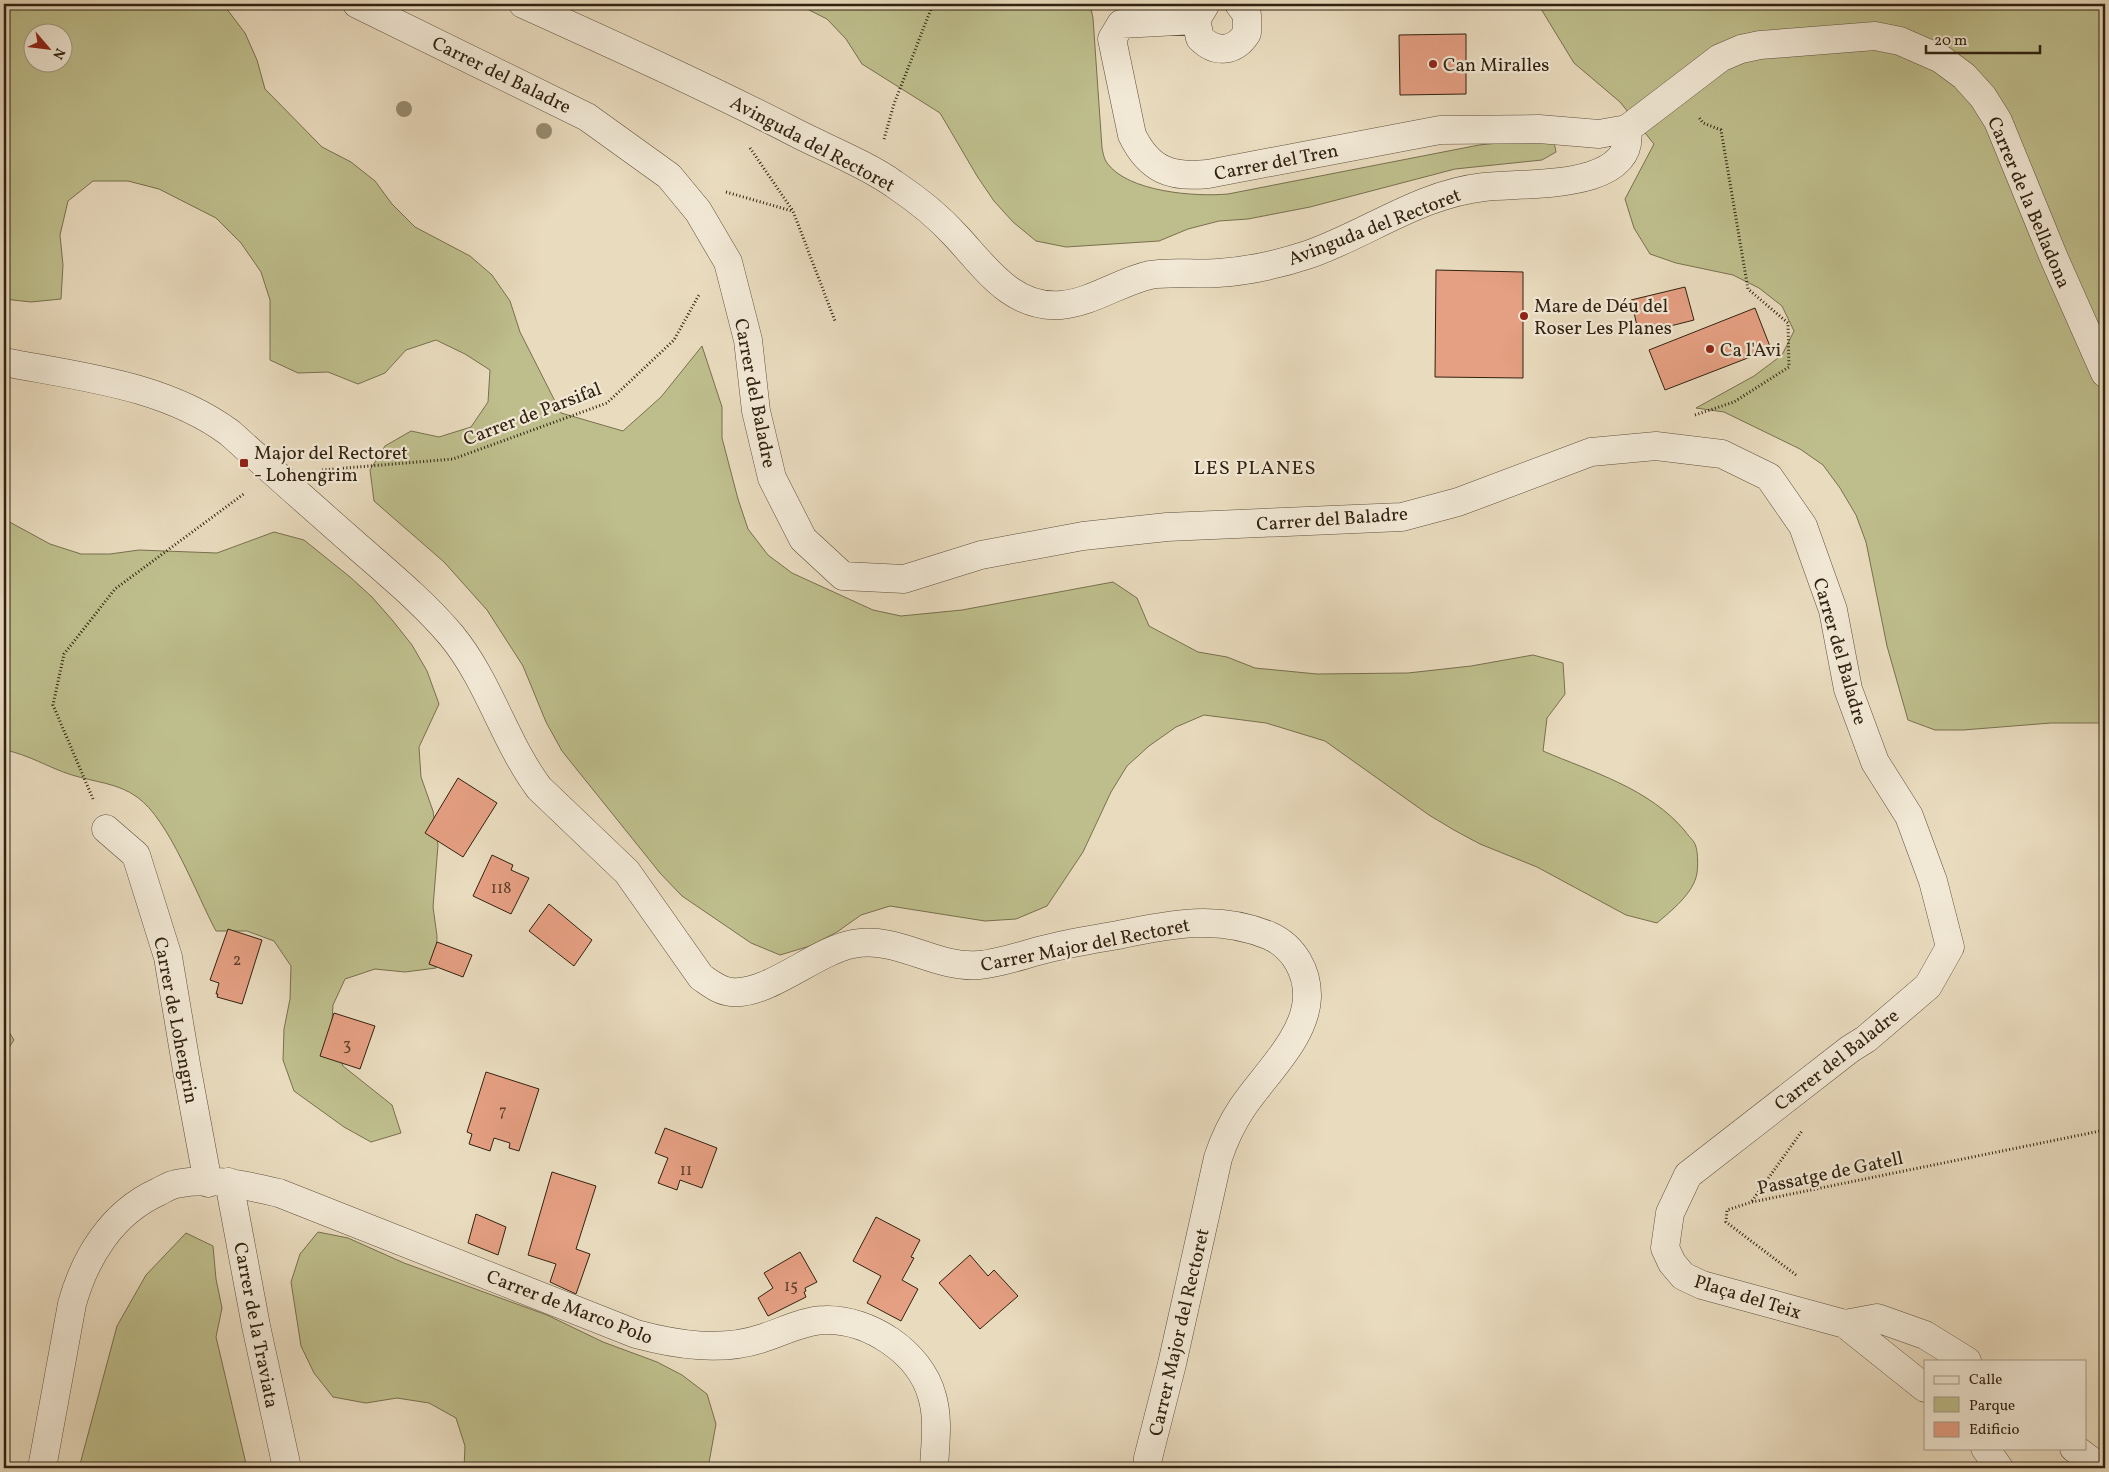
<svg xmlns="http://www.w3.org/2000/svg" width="2109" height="1472" font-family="Vollkorn,serif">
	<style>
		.green { fill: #bebe8c; stroke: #78704e; fill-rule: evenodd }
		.building { fill: #e59f82; stroke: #312210 }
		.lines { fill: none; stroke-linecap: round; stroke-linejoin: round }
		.minor-casing { stroke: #5f503c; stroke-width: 29 }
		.path { stroke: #312210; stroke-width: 3; stroke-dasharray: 1 2.5; stroke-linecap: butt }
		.minor { stroke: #f1e8d5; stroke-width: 28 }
		.tree { fill: #978b6f }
		.poi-dot { fill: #8f2418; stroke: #f1e8d5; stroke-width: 2 }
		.labels { text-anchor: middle; stroke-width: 4.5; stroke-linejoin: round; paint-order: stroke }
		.number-label { font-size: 16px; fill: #5e412c }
		.poi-label { font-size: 19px; fill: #312210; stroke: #f1e8d5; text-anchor: start }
		.street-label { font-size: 19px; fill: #312210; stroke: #f1e8d5 }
		.neighbourhood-label { font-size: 20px; letter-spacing: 1px; fill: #312210; stroke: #f1e8d5 }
	</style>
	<rect width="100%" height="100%" fill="#e9dbbe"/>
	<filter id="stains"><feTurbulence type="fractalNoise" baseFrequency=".004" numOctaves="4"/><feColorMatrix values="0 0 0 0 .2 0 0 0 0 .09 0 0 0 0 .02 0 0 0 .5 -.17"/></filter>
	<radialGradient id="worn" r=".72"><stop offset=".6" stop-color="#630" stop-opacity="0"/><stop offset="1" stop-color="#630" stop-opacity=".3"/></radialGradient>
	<path class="green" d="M4,4H223L245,33L257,60L265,89L322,147L351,162L375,181L392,204L415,227L470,256L492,275L510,301L520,332L561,413L623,431L661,397L702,346L722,407V438L738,499L748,529L768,555L792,573L873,610L901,616L962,610L1113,582L1137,598L1149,626L1198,652L1227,657L1255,668L1317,674L1408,673L1471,666L1533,655L1563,663L1565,694L1547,718L1543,751C1592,772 1649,788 1685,831C1688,836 1695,841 1696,847C1698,853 1698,867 1697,873C1694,893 1671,911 1657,923L1626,915L1537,867L1480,844L1454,830L1429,815L1325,741L1266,723L1204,715L1176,727L1149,746L1127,766L1111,792L1083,852L1047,906L1016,919L985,921L890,906L861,915L837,932L810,946L780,955L751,943L682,896L660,873L562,751L546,722L523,666L487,610L444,562L374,501L370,470L385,446L411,431L439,437L471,427L488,402L490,370L465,354L436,340L406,350L385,373L358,384L328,372L298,373L270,360V300L261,272L241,243L216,218L159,189L128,181H93L68,201L60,235L63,265L61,299L31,302L4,299ZM62,32V62H32V32Z
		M797,4H1090L1093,18L1102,148C1103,153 1104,159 1107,163C1128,192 1195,197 1228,194L1479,145L1553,137L1556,152L1542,160L1455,169L1310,207L1248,219L1219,221L1188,229L1159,241L1066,247L1036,241L1013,222L994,201L977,176L940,113L862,64L846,39L827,19Z
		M1538,4H2105V723H2051L1963,730H1935L1908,720L1887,646L1866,542L1856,515L1840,488L1823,465L1800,449L1724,412L1696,408L1754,376L1782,355L1794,331L1782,306L1759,288L1733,275L1676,263L1650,254L1634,228L1625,199L1654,144L1620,102L1574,63Z
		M4,519L50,544L81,554H110L139,550L217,553L274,532L304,540L350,577L372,597L393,621L412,645L427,671L439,704L419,747L421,777L433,811L438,845L433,907L437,936L436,968L405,972L375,969L345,979L333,1005L331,1037L343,1066L392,1105L401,1133L371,1142L344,1127L294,1091L283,1060L284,1029L290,999L291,966L274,941L247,931H216C197,896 169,819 137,797C118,783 94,782 72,775C49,768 28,754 4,750Z
		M4,1024L14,1040L4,1055Z
		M318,1232L348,1238L404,1263L547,1315L603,1342L657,1362L682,1375L707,1394L716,1424L708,1468H464L465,1446L456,1418L429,1403L397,1398L366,1403L333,1397L314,1373L301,1346L291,1282L300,1254Z
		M186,1233L213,1246L216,1279L222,1308L216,1337L247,1468H79L117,1326L146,1275Z"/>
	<path class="building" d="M1466,34V94L1400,95L1399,35Z
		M1436,270L1523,272V378L1435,377Z
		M1685,287L1694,320L1639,334L1631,300Z
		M1755,308L1771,349L1665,390L1649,350Z
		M458,778L497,803L463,857L425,833Z
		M492,855L513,865L511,870L529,878L511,914L473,896Z
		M549,904L592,940L574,966L529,931Z
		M228,929L262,940L242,1004L217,997L218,994H216L219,983L210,980Z
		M437,942L472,955L463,977L429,964Z
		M334,1013L375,1026L360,1069L320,1056Z
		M486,1072L539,1089L519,1151L509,1148L510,1143L494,1138L490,1151L469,1144L472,1134L467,1132Z
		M665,1128L717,1148L702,1188L680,1180L677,1190L658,1183L668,1158L655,1153Z
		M552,1172L596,1186L576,1249L590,1254L576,1294L550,1282L556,1264L528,1255Z
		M476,1214L506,1227L498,1255L468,1243Z
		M876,1217L920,1240L911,1257L914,1258L902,1280L918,1289L901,1321L867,1303L881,1276L853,1261Z
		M800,1252L817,1282L805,1288L806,1291L804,1292L806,1297L768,1316L758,1298L773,1288L764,1273Z
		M970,1255L988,1276L994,1270L1018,1296L980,1329L939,1283Z"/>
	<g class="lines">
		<defs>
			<path id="minor" d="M357,4L587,117L669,176L698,211L728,262L748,340L756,411L772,478L803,539L843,576L904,579L981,555L1083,536L1167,527L1402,517L1458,502L1591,452L1656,446L1722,454L1769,477L1803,526L1833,610L1848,689L1875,762L1909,816L1933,881L1950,947L1928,986L1866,1039L1850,1049L1688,1175L1670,1213L1665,1248L1672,1263L1683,1276L1702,1285L1845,1324L1925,1388
				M523,4C616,46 709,88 800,135C828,149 869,166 894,184C915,198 939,217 956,236C985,267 1012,309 1061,305C1093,302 1119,282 1150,275C1172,271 1195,275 1218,273C1249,271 1280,264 1310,254C1369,233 1420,194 1484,187C1522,182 1637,192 1627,129
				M1205,5L1196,20L1200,38C1216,54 1235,52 1247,33V15L1239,4
				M1196,20L1121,24L1112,39L1132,135C1149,170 1171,178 1208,174L1440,130L1539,129L1599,134L1627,129L1720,58L1741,49L1760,45L1875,36L1900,41L1941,59L1964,76L1983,97L1998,121L2054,258L2105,373
				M4,362C81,377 165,385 230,433C272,471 315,509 357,546C389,574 423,602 451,635C489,681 504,741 539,788L627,872L701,977C710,983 719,991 731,992C768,996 815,951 853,944C897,935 936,969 979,965C1002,963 1025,954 1046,949C1070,943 1094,939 1118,935C1170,924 1219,914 1270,936C1294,947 1308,972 1307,998C1305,1039 1263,1076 1242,1108C1232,1123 1224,1140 1218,1158L1172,1364L1148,1458L1147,1468
				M106,829L136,855L168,957L187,1070L208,1183
				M229,1182L256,1326L287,1468
				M1845,1324L1877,1318L1925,1335L1967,1361
				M1985,1448L1999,1468
				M2074,1448L2101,1468
				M42,1468L72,1304C85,1257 112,1213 158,1192C164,1189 170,1185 176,1184C211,1177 245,1185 279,1193L636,1334C677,1345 722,1352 763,1338C782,1332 805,1320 825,1320C869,1319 920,1352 932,1396C939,1419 935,1445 934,1468"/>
		</defs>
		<use href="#minor" class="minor-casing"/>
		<path class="path" d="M884,139L894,104L933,4
			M750,148L793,211L835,321
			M726,192L792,211
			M1695,415L1734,402L1789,367L1788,323L1748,289L1721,130L1703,123L1698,116
			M322,470L453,459L607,403L674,340L700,293
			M93,799L53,705L64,654L115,589L245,493
			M1752,1201L1802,1131
			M1796,1275L1726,1222L1727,1210L1752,1202L2105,1130"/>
		<use href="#minor" class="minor"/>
	</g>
	<g class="tree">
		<circle cx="404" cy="109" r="8"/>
		<circle cx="544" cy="131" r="8"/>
	</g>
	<g class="poi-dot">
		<circle cx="1433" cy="64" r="5"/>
		<circle cx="1524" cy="316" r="5"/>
		<circle cx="1710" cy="349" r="5"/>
		<rect x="239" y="458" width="10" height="10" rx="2.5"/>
	</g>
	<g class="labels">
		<g class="number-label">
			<text x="501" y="893">118</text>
			<text x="237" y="965">2</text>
			<text x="347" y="1050">3</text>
			<text x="503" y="1116">7</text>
			<text x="686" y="1175">11</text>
			<text x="791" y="1291">15</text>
		</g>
		<g class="poi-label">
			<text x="1443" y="71">Can Miralles</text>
			<text x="1534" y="312">Mare de Déu del<tspan x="1534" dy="22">Roser Les Planes</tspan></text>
			<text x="1720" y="356">Ca l'Avi</text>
			<text x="254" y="459">Major del Rectoret<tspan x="254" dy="22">- Lohengrim</tspan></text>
		</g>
		<g class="street-label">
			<text transform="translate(502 74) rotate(26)" y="7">Carrer del Baladre</text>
			<text transform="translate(813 143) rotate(28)" y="7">Avinguda del Rectoret</text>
			<text transform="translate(1276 161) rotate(-11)" y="7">Carrer del Tren</text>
			<text transform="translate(2030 202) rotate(67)" y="7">Carrer de la Belladona</text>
			<text transform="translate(1374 226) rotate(-21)" y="7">Avinguda del Rectoret</text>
			<text transform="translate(756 393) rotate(79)" y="7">Carrer del Baladre</text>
			<text transform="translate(532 413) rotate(-21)" y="7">Carrer de Parsifal</text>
			<text transform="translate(1332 518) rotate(-4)" y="7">Carrer del Baladre</text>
			<text transform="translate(1841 651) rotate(74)" y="7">Carrer del Baladre</text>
			<text transform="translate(1085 944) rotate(-11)" y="7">Carrer Major del Rectoret</text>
			<text transform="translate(177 1020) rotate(79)" y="7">Carrer de Lohengrin</text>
			<text transform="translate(1836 1059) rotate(-38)" y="7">Carrer del Baladre</text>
			<text transform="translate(1830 1172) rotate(-12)" y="7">Passatge de Gatell</text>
			<text transform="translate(1748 1296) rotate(17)" y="7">Plaça del Teix</text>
			<text transform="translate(570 1306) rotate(21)" y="7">Carrer de Marco Polo</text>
			<text transform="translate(257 1325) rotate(79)" y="7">Carrer de la Traviata</text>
			<text transform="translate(1178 1332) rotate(-77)" y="7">Carrer Major del Rectoret</text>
		</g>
		<g class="neighbourhood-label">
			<text x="1255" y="474">LES PLANES</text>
		</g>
	</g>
	<rect width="2109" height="1472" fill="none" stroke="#e9dbbe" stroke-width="20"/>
	<rect x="5" y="5" width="2099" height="1462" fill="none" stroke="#312210" stroke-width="2.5"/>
	<rect x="10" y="10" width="2089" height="1452" fill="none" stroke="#312210"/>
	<rect x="1924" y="1360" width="162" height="90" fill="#f1e8d5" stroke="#a49986"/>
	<rect x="1934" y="1376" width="25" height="8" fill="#f1e8d5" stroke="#a49986"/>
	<text x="1969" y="1384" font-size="15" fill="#312210">Calle</text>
	<rect x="1934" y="1397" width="25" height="15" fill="#bebe8c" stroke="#a49986"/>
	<text x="1969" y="1410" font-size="15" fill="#312210">Parque</text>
	<rect x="1934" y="1422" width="25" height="15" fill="#e59f82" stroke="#a49986"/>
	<text x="1969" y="1434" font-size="15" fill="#312210">Edificio</text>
	<g transform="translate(48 48) rotate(118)"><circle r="24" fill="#f1e8d5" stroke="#a49986"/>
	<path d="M0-4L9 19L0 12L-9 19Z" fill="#8f2418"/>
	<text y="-8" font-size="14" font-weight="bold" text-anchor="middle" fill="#312210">N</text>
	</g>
	<path d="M1926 45v8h114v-8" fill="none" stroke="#312210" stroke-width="2.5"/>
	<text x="1934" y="45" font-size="15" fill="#312210" stroke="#f1e8d5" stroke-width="4" paint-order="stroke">20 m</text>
	<rect width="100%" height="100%" filter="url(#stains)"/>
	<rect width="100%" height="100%" fill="url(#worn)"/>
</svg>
